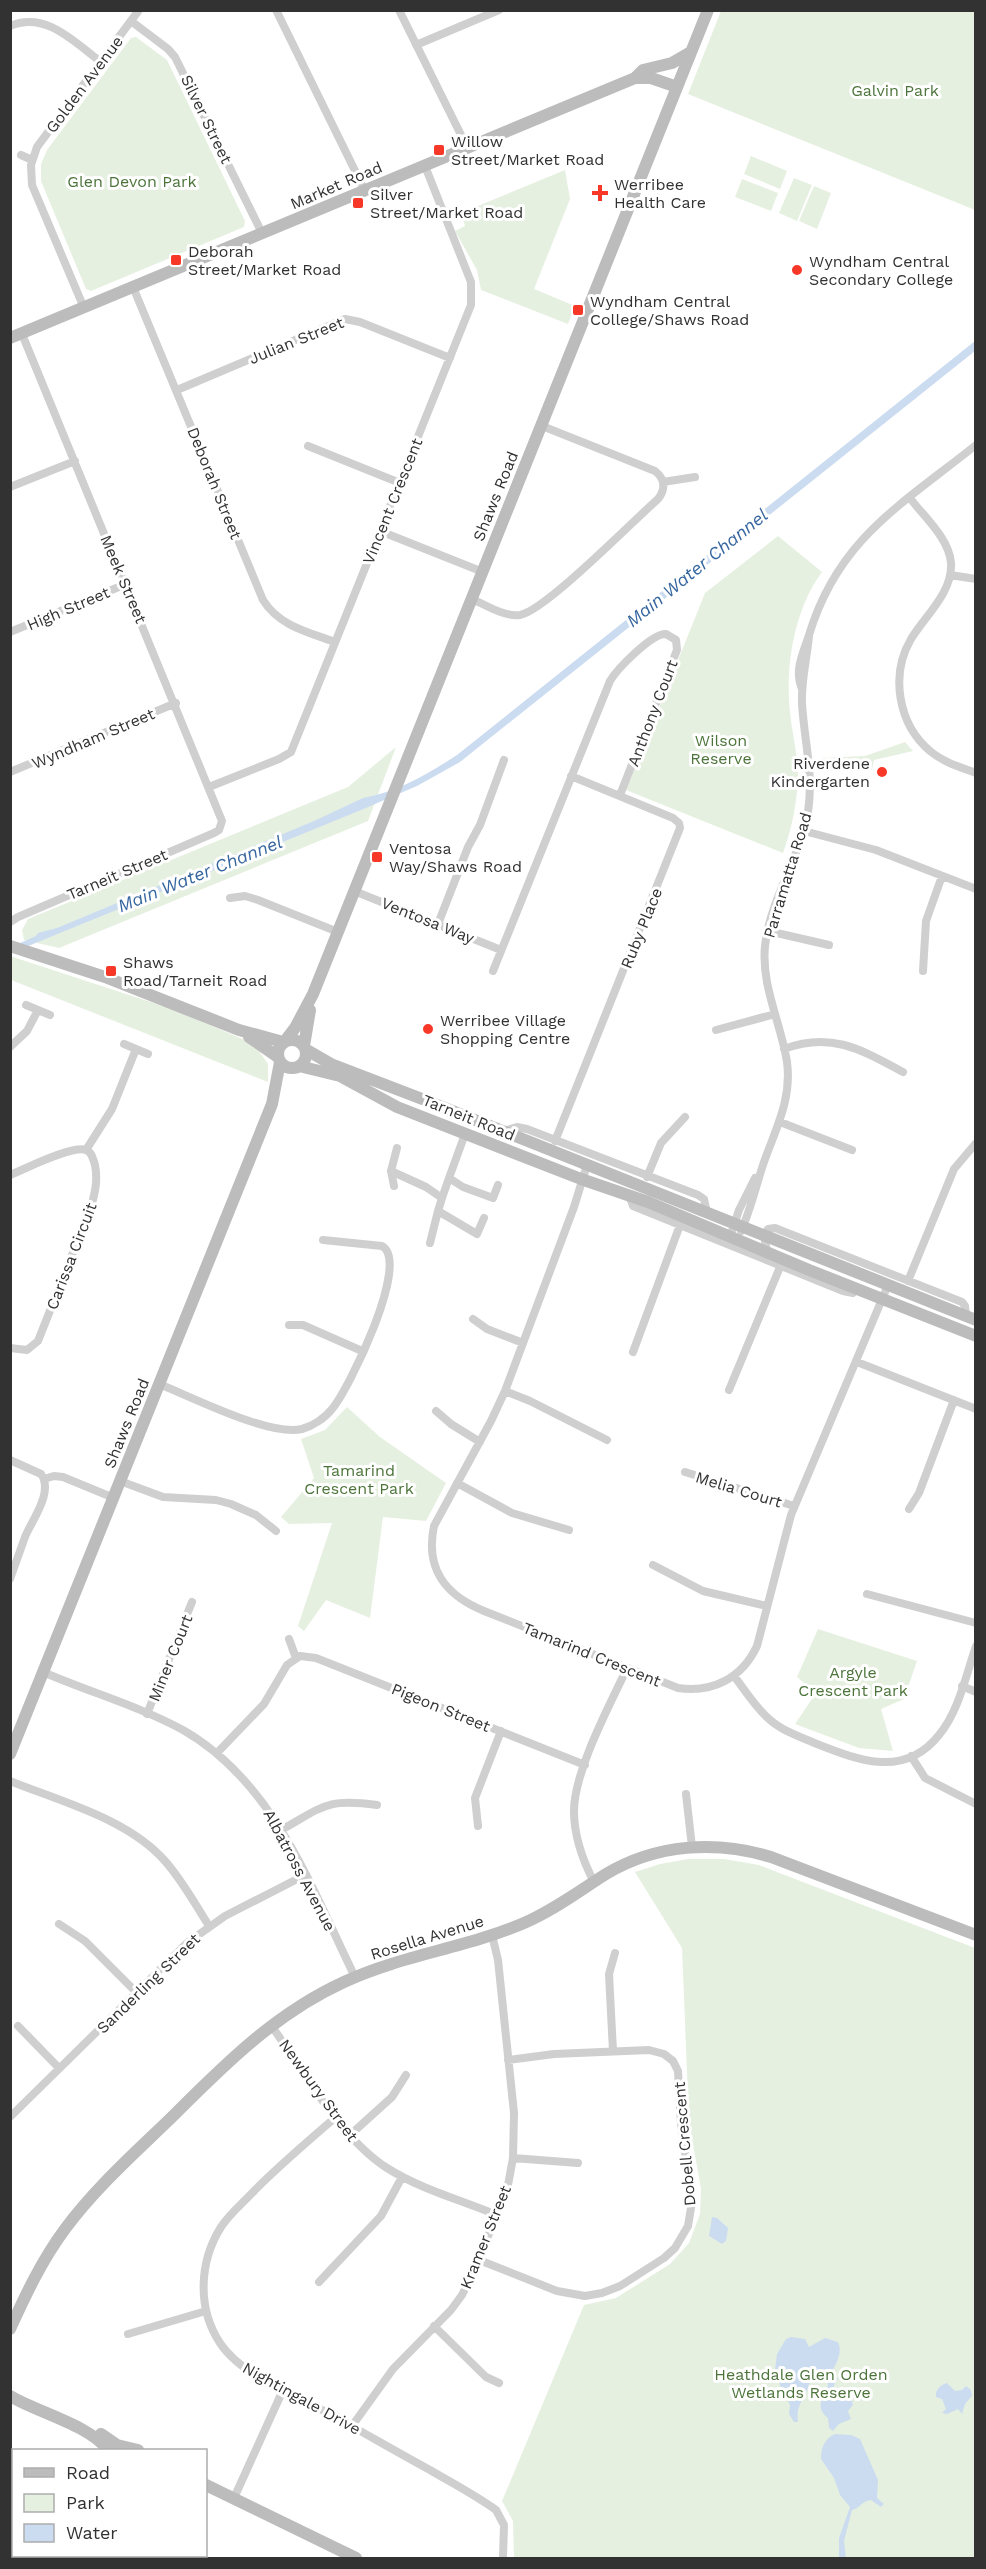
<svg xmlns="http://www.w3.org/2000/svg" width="986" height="2569" font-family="'Work Sans',sans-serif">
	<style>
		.green { fill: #e6f0e0 }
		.water { fill: #cbdcf1 }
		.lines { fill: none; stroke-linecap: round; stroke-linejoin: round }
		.street { stroke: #cfcfcf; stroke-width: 8 }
		.secondary { stroke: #bcbcbc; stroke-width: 12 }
		.poi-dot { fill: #f73727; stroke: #fff; stroke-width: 2 }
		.labels { text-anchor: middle; stroke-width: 6; stroke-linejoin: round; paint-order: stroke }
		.street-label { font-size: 16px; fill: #323232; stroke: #fff }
		.park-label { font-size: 16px; fill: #4c743a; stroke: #fff }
		.poi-label { font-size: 16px; fill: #323232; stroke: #fff; text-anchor: start }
		.water-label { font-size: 18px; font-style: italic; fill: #36669f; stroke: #fff }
	</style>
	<rect width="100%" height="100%" fill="#fff"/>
	<path class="green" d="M721,11H975V210L688,94Z
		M136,37L167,60L245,221L244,227L91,291L86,289L41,181V164L47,150L131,38Z
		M751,156L787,171L780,189L744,174Z
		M565,170L570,199L534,289L575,306L568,324L481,290L477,270L455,231L465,226L461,213Z
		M794,178L812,185L797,221L779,213Z
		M742,179L778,193L771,211L735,197Z
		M814,186L831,193L817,229L799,221Z
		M778,536L822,572C794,610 785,666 790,712C792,734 798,755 798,776C797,803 792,828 783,853L626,790L705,593Z
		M905,742L913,751L874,760L872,770L838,766L836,771H822V758L865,756Z
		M396,747L368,821L59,948L24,940L22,930L28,919L348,787Z
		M10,956L175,1010L254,1044L268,1064V1082L11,980Z
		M347,1407L380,1437L446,1483L426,1521L383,1517L370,1618L326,1600L304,1631L298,1626L332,1523L289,1524L281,1517L314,1478L301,1439L325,1430Z
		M818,1629L917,1661L904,1699L881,1709L893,1751L859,1748L795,1724L816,1693L797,1677Z
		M688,1859H724L759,1865L975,1948V2558H514L513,2521L502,2501L584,2305L616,2298L670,2264L689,2243L700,2214L701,2189L689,2122L682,1948L635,1872L660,1864Z"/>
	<path class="water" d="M975,341V351L460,762L417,786L361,810L11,953V947L36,936L38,933L57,928L314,821L363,798C397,792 428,774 457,755Z
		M712,2217L717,2218L728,2228L726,2241L722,2244L709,2236Z
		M791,2337L805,2339L809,2347L825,2338L838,2342C843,2353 836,2365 830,2374L838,2378L834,2385L836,2393L851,2397L853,2405L848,2411L851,2419L839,2424L833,2431L829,2428L828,2418C813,2406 825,2398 828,2385L825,2377C804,2380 812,2385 803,2399C798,2407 797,2412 798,2422H794L789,2414L790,2405L781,2388L775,2369L777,2354L786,2339Z
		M947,2383L955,2391L962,2390L966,2386L971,2390L972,2396L965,2404L962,2414L958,2409L947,2414L942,2413L946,2409L942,2399L936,2397C935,2390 940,2385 947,2383Z
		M835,2434L851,2435L860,2439L878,2480L877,2498L884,2504L881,2507L871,2500C862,2501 859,2509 852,2510L844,2541L846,2558H839V2538L850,2507L840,2495L834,2478L821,2459C821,2448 824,2439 835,2434Z"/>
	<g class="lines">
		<path class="street" d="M276,10L365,191
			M399,10L467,147
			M131,21L168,49L175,57L262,233
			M10,26C46,11 74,42 101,62
			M416,45L499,10
			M21,155L32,160
			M133,287L263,600C279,626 308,632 335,642
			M84,308L32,185L31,165L37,147L139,10
			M177,390L345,319L360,322L450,358
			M308,446L400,483
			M663,482L695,477
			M10,487L75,461
			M910,498C924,517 949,538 951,563C953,592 925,616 911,639C890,675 898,724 930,751C943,762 960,767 976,773
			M380,531L483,572
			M950,575L976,579
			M472,599C486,605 504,617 520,615C545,611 634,520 658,499C666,489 665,479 655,471L542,426
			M10,632L126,584
			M802,689C794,670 803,654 809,635C838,539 901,505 976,445
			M10,772L176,703
			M209,787L279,759L291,752L471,305V282L425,166
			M804,831L876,850L976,889
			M354,891L501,950
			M230,898L245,896L258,900L338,932
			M10,922L18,917L214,833L219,830L222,821L22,334
			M438,924L468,847L480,825L504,760
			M768,931L829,945
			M493,971L610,681C617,669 652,633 666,634L676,640L677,650L620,795
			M923,971L926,921L942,876
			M26,1005L50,1015
			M716,1030L775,1014
			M124,1044L148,1054
			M10,1047L27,1031L38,1010
			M784,1049C831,1031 862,1050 903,1072
			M780,1122L852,1150
			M504,1131L517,1127L527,1129L698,1195L704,1199L707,1213
			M465,1134L449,1178L463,1187L493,1198L498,1185
			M555,1141L680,828L679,823L673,818L571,776
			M397,1148L391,1171L426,1187L442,1198L449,1178
			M86,1150L112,1109L136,1049
			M587,1165L574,1207L505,1391L491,1421L434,1526C425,1569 445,1595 484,1611L678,1688C713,1693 742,1678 757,1646L791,1515L888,1285
			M391,1171L394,1186
			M10,1175C25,1169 72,1145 86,1150C92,1152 93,1159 95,1165C98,1180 95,1193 91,1207L38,1341L27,1350L10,1348
			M647,1177L661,1143L685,1117
			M629,1195L633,1206L843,1291L853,1293L857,1289
			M442,1198L438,1211L477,1234L484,1218
			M741,1231C751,1209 756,1185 764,1162C776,1128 792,1099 787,1062C781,1023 761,986 765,946C770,899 800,858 808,812C814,774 804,740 802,703C801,681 807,658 809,636
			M730,1237L739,1210L755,1178
			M430,1243L438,1211
			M767,1251L764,1236L768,1229L775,1228L962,1302L965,1306L966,1316
			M908,1281L954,1169L976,1143
			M473,1319L487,1329L523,1343
			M289,1325H303L362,1351
			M633,1352L680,1225
			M857,1362L976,1409
			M159,1384C192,1397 270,1437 302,1429C313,1426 325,1418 332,1409C349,1389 411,1262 382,1246L323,1240
			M729,1390L780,1267
			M505,1391L530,1401L607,1440
			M436,1411L451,1424L480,1442
			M10,1460L41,1474C54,1492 32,1520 25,1537C20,1551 15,1565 10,1579
			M685,1472L794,1506
			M44,1479L54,1476L63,1477L114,1498
			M120,1481L163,1497L216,1500L231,1504L256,1515L276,1531
			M457,1483L512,1513L569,1530
			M909,1509L919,1493L954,1400
			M653,1565L703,1591L767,1606
			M867,1594L976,1623
			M289,1639L296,1658
			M43,1672C89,1692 139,1706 183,1730C274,1782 311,1887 355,1977
			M734,1676C745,1690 755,1707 769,1719C782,1731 801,1737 817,1744C860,1761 905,1778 939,1735C959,1711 966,1675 976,1646
			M962,1686L976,1692
			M147,1714L192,1602
			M217,1753L264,1704L287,1665L300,1656L316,1658L585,1765
			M911,1756L925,1778L976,1804
			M10,1781C62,1802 128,1819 165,1861C182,1880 195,1904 209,1926
			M686,1794L692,1847
			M478,1826L475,1798L501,1731
			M281,1830C324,1806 327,1798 377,1805
			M594,1882C583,1861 574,1836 574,1811C574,1771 610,1705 627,1668
			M59,1924L85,1941L136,1992
			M271,2025C302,2069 341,2139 387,2168C420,2189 461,2200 497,2215
			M18,2026L59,2068
			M613,2051L609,1974L615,1953
			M10,2117L187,1943L225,1916L305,1875
			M336,2117C308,2141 281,2164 255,2190C244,2202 230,2213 221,2227C199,2262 197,2308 220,2343C241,2375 293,2395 326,2412C361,2431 395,2451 430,2470C452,2483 475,2495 496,2510L504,2525L503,2558
			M350,2135L392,2097L406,2075
			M513,2158L578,2163
			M479,2260L557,2291L585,2296L602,2293L620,2286L664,2258L675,2248L688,2226L692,2202L681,2124L678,2071L673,2061L664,2054L649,2050L554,2054L508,2060
			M319,2282L381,2216L402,2177
			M434,2326L486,2377L499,2383
			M128,2334L206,2311
			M352,2426L393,2369L451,2310L462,2295L475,2269L508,2185L513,2158L514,2113L498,1960L492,1935
			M234,2498L283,2390
			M10,2521L14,2523
			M62,2558L63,2556"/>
		<path class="secondary" d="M635,78L643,70L672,63L691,52
			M10,338L635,78H651L677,87
			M10,946L105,977L239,1030L283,1042
			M249,1037L278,1057
			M278 1054a14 14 0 1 1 28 0a14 14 0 1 1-28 0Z
			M285,1041L295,1028L313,994L708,10
			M304,1046L310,1010
			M305,1049L331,1064L430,1102L976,1320
			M299,1066L340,1076L397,1107L581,1179L648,1202L809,1270L976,1336
			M10,1754L272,1104L280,1062
			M10,2329C26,2294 42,2260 65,2229C96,2187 136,2152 173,2116C225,2064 276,2013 344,1982C402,1955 466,1948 524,1923C554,1910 579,1891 606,1874C656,1844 716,1840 771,1857L976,1935
			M10,2396C39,2413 89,2425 108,2450
			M101,2434L117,2445L138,2450
			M206,2485L356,2558"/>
	</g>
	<g class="poi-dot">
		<rect x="433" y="144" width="12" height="12" rx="3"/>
		<path d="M597 184h6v6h6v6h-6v6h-6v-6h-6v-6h6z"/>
		<rect x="352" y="197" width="12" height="12" rx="3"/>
		<rect x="170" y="254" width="12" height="12" rx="3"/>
		<circle cx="797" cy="270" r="6"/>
		<rect x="572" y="304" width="12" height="12" rx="3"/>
		<circle cx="882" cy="772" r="6"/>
		<rect x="371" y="851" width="12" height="12" rx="3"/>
		<rect x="105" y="965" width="12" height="12" rx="3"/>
		<circle cx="428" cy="1029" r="6"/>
	</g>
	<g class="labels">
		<g class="street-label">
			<text transform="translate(84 84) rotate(-53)" y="6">Golden Avenue</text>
			<text transform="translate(207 119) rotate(64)" y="6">Silver Street</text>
			<text transform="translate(336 185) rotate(-23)" y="6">Market Road</text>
			<text transform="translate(296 340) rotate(-22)" y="6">Julian Street</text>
			<text transform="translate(215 483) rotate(68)" y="6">Deborah Street</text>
			<text transform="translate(495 496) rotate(-68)" y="6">Shaws Road</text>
			<text transform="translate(392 501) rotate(-68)" y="6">Vincent Crescent</text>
			<text transform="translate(124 579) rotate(67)" y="6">Meek Street</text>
			<text transform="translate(68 608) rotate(-23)" y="6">High Street</text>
			<text transform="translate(652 713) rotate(-69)" y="6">Anthony Court</text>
			<text transform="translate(93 738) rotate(-23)" y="6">Wyndham Street</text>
			<text transform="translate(117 874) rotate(-23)" y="6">Tarneit Street</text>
			<text transform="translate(787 875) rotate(-73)" y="6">Parramatta Road</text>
			<text transform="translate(428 920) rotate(22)" y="6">Ventosa Way</text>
			<text transform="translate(641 928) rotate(-68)" y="6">Ruby Place</text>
			<text transform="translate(469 1117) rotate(22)" y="6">Tarneit Road</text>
			<text transform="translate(71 1256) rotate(-69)" y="6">Carissa Circuit</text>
			<text transform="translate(126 1423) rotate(-68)" y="6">Shaws Road</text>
			<text transform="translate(739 1489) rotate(17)" y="6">Melia Court</text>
			<text transform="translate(592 1654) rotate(22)" y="6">Tamarind Crescent</text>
			<text transform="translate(170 1658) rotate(-68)" y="6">Miner Court</text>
			<text transform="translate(441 1707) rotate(22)" y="6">Pigeon Street</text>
			<text transform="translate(300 1870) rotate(62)" y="6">Albatross Avenue</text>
			<text transform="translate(427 1937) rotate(-17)" y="6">Rosella Avenue</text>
			<text transform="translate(148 1983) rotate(-44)" y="6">Sanderling Street</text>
			<text transform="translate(319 2090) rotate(54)" y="6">Newbury Street</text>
			<text transform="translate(684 2144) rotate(-95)" y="6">Dobell Crescent</text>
			<text transform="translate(485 2237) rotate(-68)" y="6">Kramer Street</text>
			<text transform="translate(302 2398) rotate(29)" y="6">Nightingale Drive</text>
		</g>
		<g class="park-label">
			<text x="895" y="96">Galvin Park</text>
			<text x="132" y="187">Glen Devon Park</text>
			<text x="721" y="746">Wilson<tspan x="721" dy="18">Reserve</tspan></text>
			<text x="359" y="1476">Tamarind<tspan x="359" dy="18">Crescent Park</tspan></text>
			<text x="853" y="1678">Argyle<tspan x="853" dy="18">Crescent Park</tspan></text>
			<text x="801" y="2380">Heathdale Glen Orden<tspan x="801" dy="18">Wetlands Reserve</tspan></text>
		</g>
		<g class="poi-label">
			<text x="451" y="147">Willow<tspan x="451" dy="18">Street/Market Road</tspan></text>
			<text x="614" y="190">Werribee<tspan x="614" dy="18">Health Care</tspan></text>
			<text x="370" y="200">Silver<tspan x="370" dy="18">Street/Market Road</tspan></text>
			<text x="188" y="257">Deborah<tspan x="188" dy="18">Street/Market Road</tspan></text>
			<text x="809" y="267">Wyndham Central<tspan x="809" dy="18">Secondary College</tspan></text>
			<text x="590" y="307">Wyndham Central<tspan x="590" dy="18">College/Shaws Road</tspan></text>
			<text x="870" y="769" text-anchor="end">Riverdene<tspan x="870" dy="18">Kindergarten</tspan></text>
			<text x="389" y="854">Ventosa<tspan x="389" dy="18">Way/Shaws Road</tspan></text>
			<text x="123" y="968">Shaws<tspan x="123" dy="18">Road/Tarneit Road</tspan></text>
			<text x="440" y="1026">Werribee Village<tspan x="440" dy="18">Shopping Centre</tspan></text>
		</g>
		<g class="water-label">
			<text transform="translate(697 568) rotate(-39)" y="6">Main Water Channel</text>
			<text transform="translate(200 874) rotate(-22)" y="6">Main Water Channel</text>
		</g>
	</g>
	<rect width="986" height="2569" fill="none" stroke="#323232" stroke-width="24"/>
	<rect x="12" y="2449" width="195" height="108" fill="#ffffff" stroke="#adadad" stroke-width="1.5"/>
	<rect x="24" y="2468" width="30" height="9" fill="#bcbcbc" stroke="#adadad" stroke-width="1.5"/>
	<text x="66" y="2479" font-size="18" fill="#323232">Road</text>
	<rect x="24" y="2494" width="30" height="18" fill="#e6f0e0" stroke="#adadad" stroke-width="1.5"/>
	<text x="66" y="2509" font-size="18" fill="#323232">Park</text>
	<rect x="24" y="2524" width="30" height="18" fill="#cbdcf1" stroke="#adadad" stroke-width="1.5"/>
	<text x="66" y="2539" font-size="18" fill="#323232">Water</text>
</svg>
